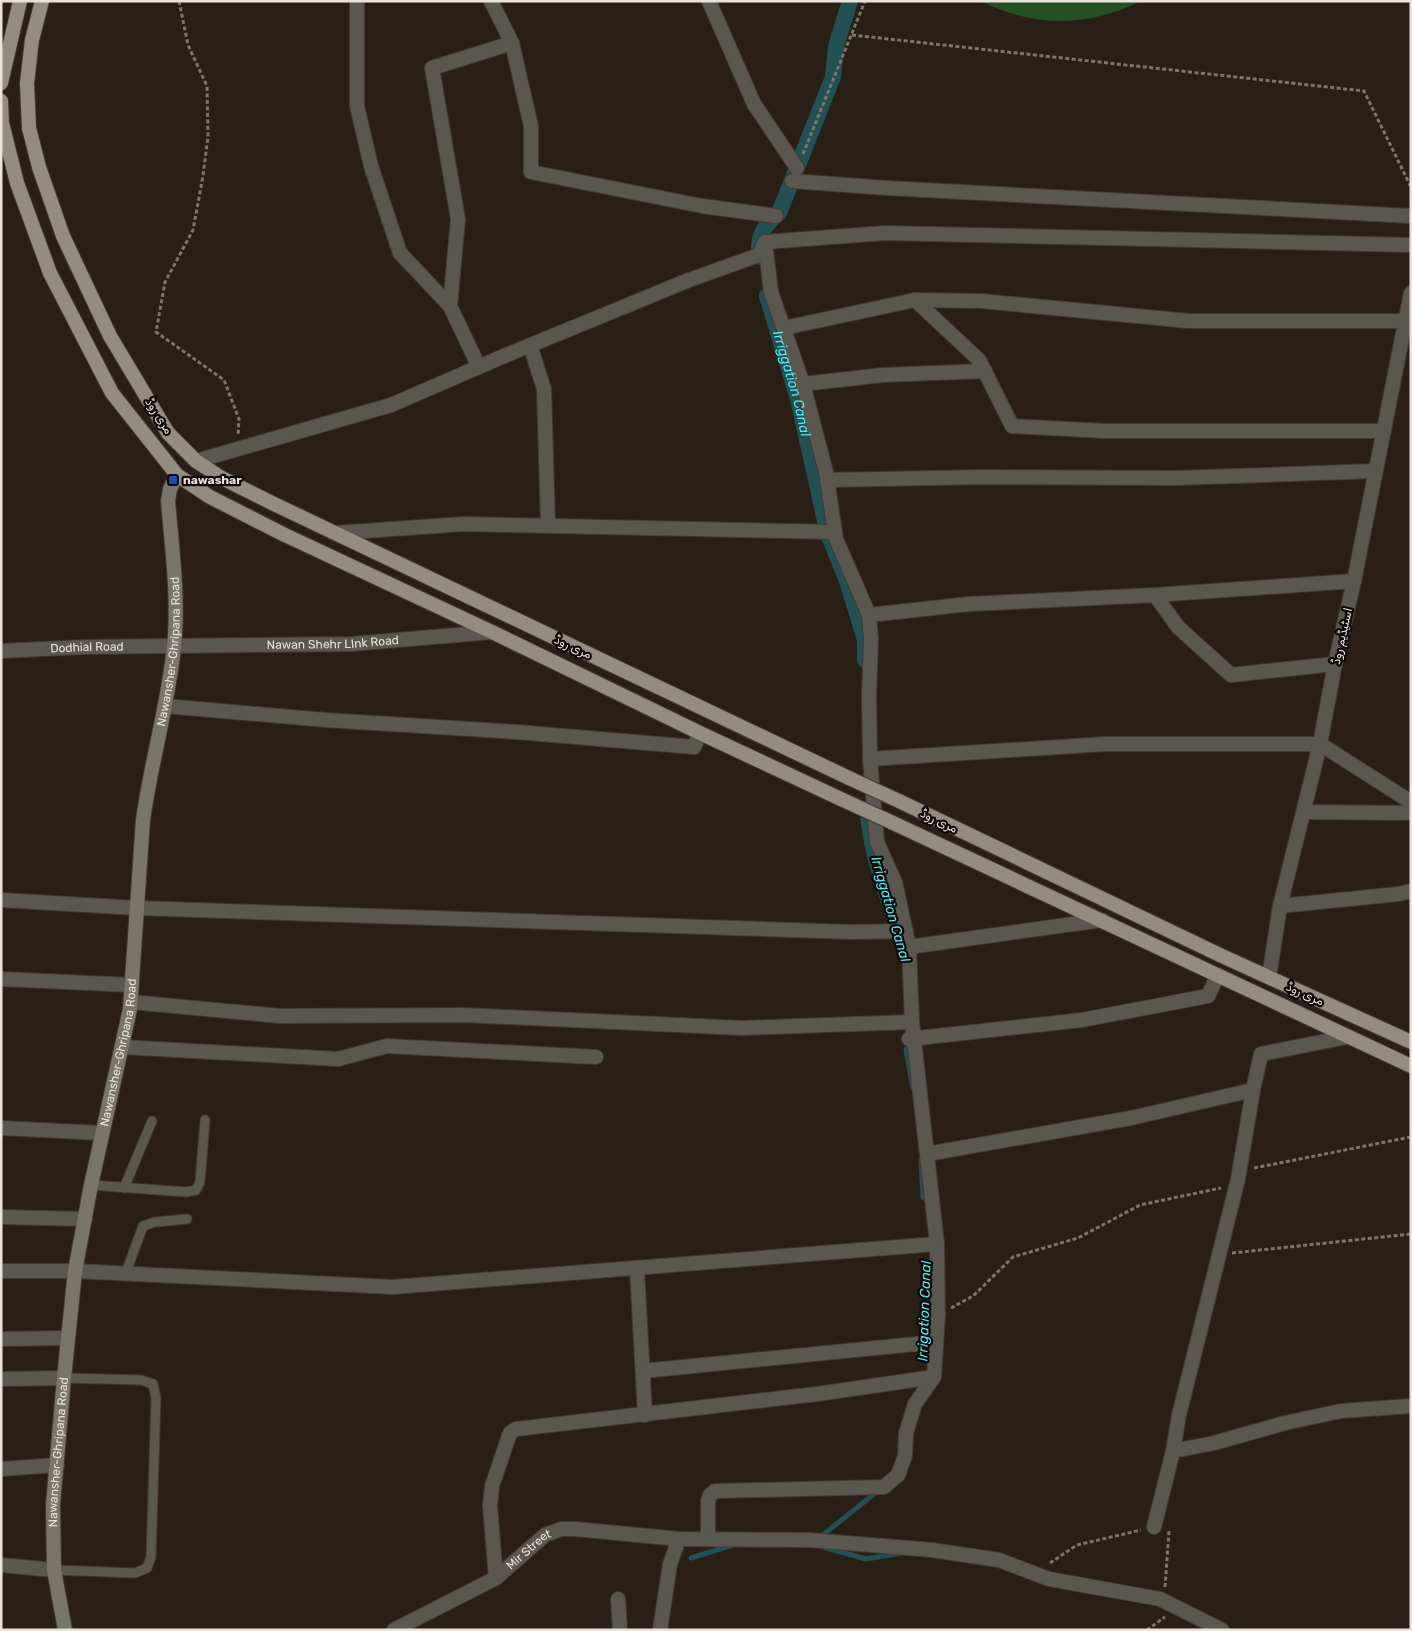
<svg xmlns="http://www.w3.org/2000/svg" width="1412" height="1631" font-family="Rubik,'Noto Sans Arabic',sans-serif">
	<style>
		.green { fill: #255023 }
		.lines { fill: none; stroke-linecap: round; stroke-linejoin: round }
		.stream { stroke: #225053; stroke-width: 5 }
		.canal { stroke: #225053; stroke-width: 16 }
		.service-casing { stroke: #443a32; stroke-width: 11 }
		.minor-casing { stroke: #443a32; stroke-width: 16 }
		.tertiary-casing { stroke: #443a32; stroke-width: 16 }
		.secondary-casing { stroke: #443a32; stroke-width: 16 }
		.primary-casing { stroke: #443a32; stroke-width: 16 }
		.path { stroke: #7d746c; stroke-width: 3; stroke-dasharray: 4 2.5; stroke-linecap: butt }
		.service { stroke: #5a5751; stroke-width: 9 }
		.minor { stroke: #5a5751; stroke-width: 14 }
		.tertiary { stroke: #5a5751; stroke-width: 14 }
		.secondary { stroke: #7a756c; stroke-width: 14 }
		.primary { stroke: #938d81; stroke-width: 14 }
		.primary-bridge-casing { stroke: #443a32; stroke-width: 16; stroke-linecap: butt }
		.primary-bridge { stroke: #938d81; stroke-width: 14 }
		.transit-dot { fill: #1a4fb4; stroke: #0e0906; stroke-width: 2 }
		.labels { text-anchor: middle; stroke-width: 4.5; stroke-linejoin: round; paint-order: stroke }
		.street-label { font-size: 12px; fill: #eae3dd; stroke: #0e0906 }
		.poi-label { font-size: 12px; font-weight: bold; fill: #eae3dd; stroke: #0e0906; text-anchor: start }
		.water-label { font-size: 14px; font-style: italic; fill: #53e8f1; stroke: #0e0906 }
	</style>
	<rect width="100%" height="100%" fill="#291f16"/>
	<path class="green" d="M981,1H1141C1090,27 1033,28 981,1Z"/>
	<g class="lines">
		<path class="stream" d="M911,1041L906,1050L913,1088
			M921,1159L923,1197L929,1203
			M819,1538L879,1490
			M823,1547L866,1559L902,1553
			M691,1558L733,1545"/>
		<g class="canal">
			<path d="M760,257C756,238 764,225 779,213L833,77L836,46L850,1"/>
			<path id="s1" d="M767,296L798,399L828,534L847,581L865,640V660"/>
			<path d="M868,813C870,854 891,904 903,944"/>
		</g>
		<defs>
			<path id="service" d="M91,1185L186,1192L196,1190L200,1182L205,1120
				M124,1188L152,1121
				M125,1275L143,1226L155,1222L187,1219
				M54,1570L135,1573L147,1568L151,1557L156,1398L153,1384L141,1380L64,1378"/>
			<g id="minor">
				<path d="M357,1V106L371,166L400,253L450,306"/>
				<path d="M491,1L512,43L522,87L531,126V172L702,206L776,216"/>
				<path d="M709,1L754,104L797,168"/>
				<path d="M792,181L887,188L1411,216"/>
				<path d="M915,300L979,360L1012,426L1105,431H1384"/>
				<path d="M784,328L915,300L981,301L1189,321H1405"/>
				<path d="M530,345L544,389L548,525"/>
				<path d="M479,367L450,306L458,219L432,68L512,43"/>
				<path d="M803,384L883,375L985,371"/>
				<path d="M196,461L391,405L504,356L689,280L759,255L765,242L885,233L1411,245"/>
				<path d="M827,480L986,477L1177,478L1375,471"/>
				<path d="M335,533L464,524L835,532"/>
				<path d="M1155,595L1178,627L1231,675L1335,664"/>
				<path d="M869,615L969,604L1155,595L1354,581"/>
				<path d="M165,706L326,720L517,732L694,747L700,733"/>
				<path d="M870,759L1105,744H1320L1411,802"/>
				<path d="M1304,812L1411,813"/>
				<path d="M1,900L137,908L854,932L906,931"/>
				<path d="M1280,906L1399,894L1411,891"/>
				<path d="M909,947L1102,920"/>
				<path d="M1,979L132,985"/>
				<path d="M131,1002L280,1016L464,1015L742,1028L912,1022"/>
				<path d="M909,1039L1082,1020L1208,996L1218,975"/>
				<path d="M122,1047L338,1059L387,1046L596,1057"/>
				<path d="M1,1128L102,1133"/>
				<path d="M927,1154L1131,1118L1253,1090"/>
				<path d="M1,1217L85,1219"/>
				<path d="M637,1269L645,1415"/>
				<path d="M1,1271H75L393,1287L937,1244"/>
				<path d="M1,1339L68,1338"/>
				<path d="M643,1371L936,1342"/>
				<path d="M1,1379L64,1378"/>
				<path d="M1173,1451L1214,1443L1285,1423L1341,1411L1411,1406"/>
				<path d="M1,1469L57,1465"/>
				<path d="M1154,1527L1173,1451L1179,1415L1238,1179L1253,1090L1261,1054L1347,1037"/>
				<path d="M708,1539V1501L710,1495L715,1491L884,1487L898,1475L905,1456L906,1433L915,1404L934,1377L938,1315L937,1244L912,1022L909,947L895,882L877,842L870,759L869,696L871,639L869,615L836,539L826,472L803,384L771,292L765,242"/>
				<path d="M1,1565L54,1570"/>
				<path d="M496,1578L490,1506L492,1486L510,1433L516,1429L817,1394L934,1377"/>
				<path d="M618,1599L620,1630"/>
				<path id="s2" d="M394,1630L496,1578L545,1535L561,1529H575L679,1539L810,1540L932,1550L999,1560L1049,1579L1160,1599L1222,1630"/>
				<path d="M660,1630L670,1564L679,1539"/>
			</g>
			<g id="tertiary">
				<path id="s3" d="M1,651L84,647L351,644L492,632"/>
				<path d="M1269,977L1280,906L1320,744L1335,664L1354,581L1411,293"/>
			</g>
			<g id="secondary">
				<path id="s4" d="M65,1630L54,1570L53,1505L64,1378L75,1271L91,1185L130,1009L143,820C151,762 168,705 174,647C179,599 172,549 168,501L170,489L177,475"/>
			</g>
			<path id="primary" d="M42,1L32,40L27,83L29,128L39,167L63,236L110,336L168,433L196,461L220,477L272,503L851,779
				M1,83L20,1
				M1,101L2,123L17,183L50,273L112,393L177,475L210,497L285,535L492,632L700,733L843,800
				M899,801L1222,956L1411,1042
				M891,822L1411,1066"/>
		</defs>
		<use href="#service" class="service-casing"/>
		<use href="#minor" class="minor-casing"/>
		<use href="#tertiary" class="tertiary-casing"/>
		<use href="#secondary" class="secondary-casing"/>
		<use href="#primary" class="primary-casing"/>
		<path class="path" d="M179,1L188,45L207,86L208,136L203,176L193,230L165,282L156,332L224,380L239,419L238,436
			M852,35L1364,91L1411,187
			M803,154L865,1
			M1254,1168L1411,1137
			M1232,1253L1411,1234
			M951,1308L973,1296L1013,1257L1078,1238L1140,1205L1221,1188
			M1050,1563L1077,1545L1141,1530
			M1165,1587L1169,1531
			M1147,1630L1165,1617"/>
		<use href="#service" class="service"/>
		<use href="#minor" class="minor"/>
		<use href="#tertiary" class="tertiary"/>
		<use href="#secondary" class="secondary"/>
		<use href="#primary" class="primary"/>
		<defs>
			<path id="primary-bridge" d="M851,779L899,801
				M843,800L891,822"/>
		</defs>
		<use href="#primary-bridge" class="primary-bridge-casing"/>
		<use href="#primary-bridge" class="primary-bridge"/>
	</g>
	<rect class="transit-dot" x="168" y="475" width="10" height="10" rx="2.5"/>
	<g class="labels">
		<g class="street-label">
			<text transform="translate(159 416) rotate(57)" y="4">مری روڈ</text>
			<text transform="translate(1342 636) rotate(-77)" y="4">اسٹیڈیم روڈ</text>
			<text dy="4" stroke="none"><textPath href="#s3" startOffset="332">Nawan Shehr LInk Road</textPath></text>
			<text dy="4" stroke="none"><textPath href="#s3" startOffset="86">Dodhial Road</textPath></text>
			<text transform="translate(573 647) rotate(25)" y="4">مری روڈ</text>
			<text dy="4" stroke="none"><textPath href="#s4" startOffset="989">Nawansher-Ghripana Road</textPath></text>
			<text transform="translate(939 821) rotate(26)" y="4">مری روڈ</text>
			<text transform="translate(1305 994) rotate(24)" y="4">مری روڈ</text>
			<text dy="4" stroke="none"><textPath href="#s4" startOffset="584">Nawansher-Ghripana Road</textPath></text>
			<text dy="4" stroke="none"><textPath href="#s4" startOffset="179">Nawansher-Ghripana Road</textPath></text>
			<text dy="4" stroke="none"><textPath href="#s2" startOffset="158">Mir Street</textPath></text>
		</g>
		<g class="poi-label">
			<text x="183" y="484">nawashar</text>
		</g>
		<g class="water-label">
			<text dy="5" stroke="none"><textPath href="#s1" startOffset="91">Irriggation Canal</textPath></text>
			<text transform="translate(891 909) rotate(74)" y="5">Irriggation Canal</text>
			<text transform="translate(924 1311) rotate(-88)" y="5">Irrigation Canal</text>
		</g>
	</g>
	<rect width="1412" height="1631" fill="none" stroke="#eae3dd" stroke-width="5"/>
</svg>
